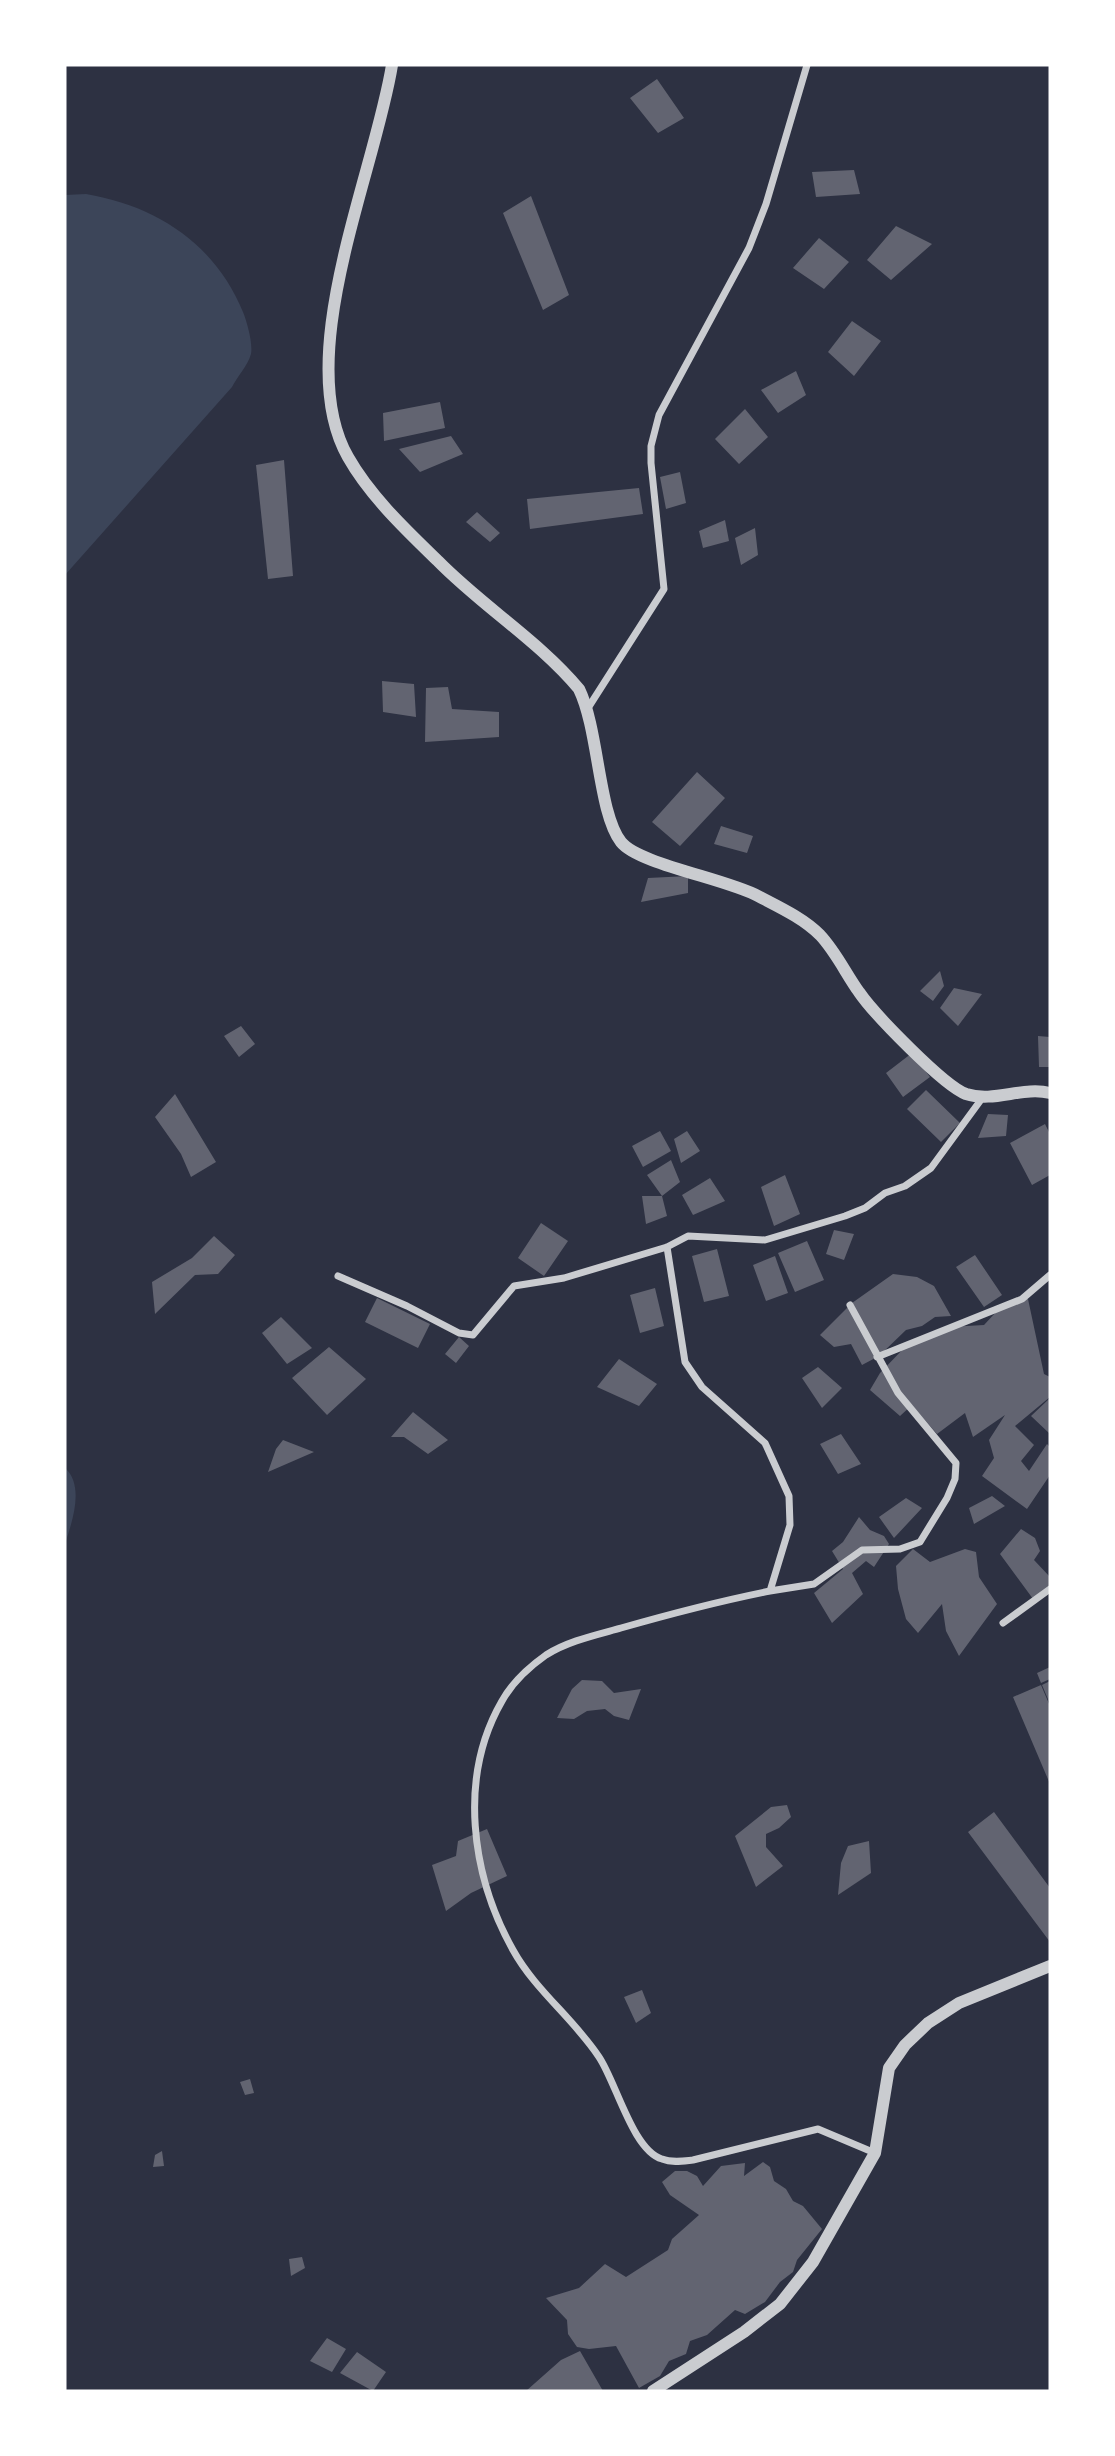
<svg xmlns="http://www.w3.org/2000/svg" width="1115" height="2456" font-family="'Asap Condensed',sans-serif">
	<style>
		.green { fill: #3c4559 }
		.building { fill: #626471 }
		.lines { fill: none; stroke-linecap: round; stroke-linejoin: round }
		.minor { stroke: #caccd0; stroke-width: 7 }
		.tertiary { stroke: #caccd0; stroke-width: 12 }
	</style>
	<rect width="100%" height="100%" fill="#2d3142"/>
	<path class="green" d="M86,194C157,206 215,244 243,312C247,322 253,343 251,354C248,365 237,377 232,387L65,575V195Z
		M65,1468C85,1486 72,1522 65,1544Z"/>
	<path class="building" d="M657,79L684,118L658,133L630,98Z
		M854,170L860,194L816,197L812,172Z
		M531,196L569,295L543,310L503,213Z
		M896,226L932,244L891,280L867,260Z
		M819,238L849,262L824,289L793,268Z
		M852,321L881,341L854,376L828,352Z
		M796,371L806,395L778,413L761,390Z
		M440,402L445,428L384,441L383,413Z
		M745,409L768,437L739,464L715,439Z
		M451,436L463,454L420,472L399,449Z
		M284,460L293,576L268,579L256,465Z
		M680,472L686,503L666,509L660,477Z
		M639,488L643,514L530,529L527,499Z
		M477,512L500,533L490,542L466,522Z
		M725,520L729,541L703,548L699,531Z
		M755,528L758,555L741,565L735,538Z
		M382,681L414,684L416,717L383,712Z
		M448,687L452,709L499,712V737L425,742L426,688Z
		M697,772L725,798L680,846L652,822Z
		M721,826L753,836L747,853L714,844Z
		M688,876V893L641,902L648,878Z
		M940,971L944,986L933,1001L920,991Z
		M954,988L982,994L958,1026L940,1008Z
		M241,1026L255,1044L239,1057L224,1036Z
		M1038,1036L1050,1037V1067H1039Z
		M912,1053L930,1077L903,1097L886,1073Z
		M926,1090L960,1123L941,1142L907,1109Z
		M175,1094L216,1162L191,1177L181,1154L155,1117Z
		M988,1114L1008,1115L1006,1136L978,1138Z
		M1045,1124L1050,1134V1175L1032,1185L1010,1143Z
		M660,1131L671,1151L643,1167L632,1146Z
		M687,1131L700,1151L681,1163L674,1139Z
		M671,1160L680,1182L662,1196L647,1175Z
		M785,1175L800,1214L774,1226L761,1187Z
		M710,1178L725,1201L693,1215L682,1195Z
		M642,1196H662L667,1216L646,1224Z
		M541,1223L568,1241L544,1276L518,1258Z
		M834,1230L854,1234L844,1260L826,1254Z
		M214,1236L235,1255L218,1274L195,1275L155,1314L152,1282L192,1258Z
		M807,1241L824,1280L795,1292L778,1253Z
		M717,1249L729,1296L704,1302L692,1256Z
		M975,1255L1002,1295L984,1307L956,1267Z
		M775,1256L788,1293L766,1301L753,1265Z
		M893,1274L917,1277L934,1286L951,1316L935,1317L922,1326L906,1330L879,1356L862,1365L851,1344L834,1347L820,1335L852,1303Z
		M655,1288L664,1326L640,1333L630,1295Z
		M377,1298L430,1324L418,1348L365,1322Z
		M1028,1299L1044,1374L1050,1377V1397L1015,1426L1034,1445L1021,1461L1029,1471L1047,1444L1050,1447V1475L1027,1509L982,1476L994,1458L989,1440L1005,1415L973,1437L965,1413L937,1434L912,1405L900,1416L870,1390L880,1373L905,1347L949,1327L984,1325L997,1311L1016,1300Z
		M281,1317L312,1348L287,1364L262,1333Z
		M459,1337L469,1346L456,1363L445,1354Z
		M329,1347L366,1379L327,1415L292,1378Z
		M619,1359L657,1384L639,1406L597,1387Z
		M818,1367L842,1388L822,1408L802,1378Z
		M1050,1398V1434L1031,1416Z
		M413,1412L448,1440L428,1454L404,1437H391Z
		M841,1434L861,1464L838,1474L820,1444Z
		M283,1440L314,1452L268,1472L276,1449Z
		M992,1496L1005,1506L974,1524L969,1508Z
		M906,1498L922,1508L894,1538L879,1517Z
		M859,1517L870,1530L884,1536L889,1544L874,1567L866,1561L852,1573L863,1594L832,1623L814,1593L843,1569L832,1551L843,1542Z
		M1021,1529L1035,1538L1040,1551L1034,1560L1050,1577V1588L1036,1603L1000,1554Z
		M913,1549L930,1562L965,1549L976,1552L979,1577L997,1604L959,1656L946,1631L942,1604L918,1633L906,1619L898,1589L896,1566Z
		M1050,1667V1679L1041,1683L1037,1673Z
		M582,1680L602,1681L614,1693L641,1689L629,1720L614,1716L605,1709L587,1711L574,1719L557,1718L572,1689Z
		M1050,1681V1704L1042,1685Z
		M1041,1685L1050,1706V1784L1013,1697Z
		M787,1805L791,1817L779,1828L766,1834V1847L783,1866L756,1887L735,1836L771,1807Z
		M994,1812L1050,1888V1942L968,1832Z
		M487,1829L507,1876L471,1893L446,1911L432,1865L456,1856L458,1841Z
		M869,1841L871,1873L838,1895L841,1863L848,1846Z
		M642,1990L651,2013L636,2023L624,1997Z
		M250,2079L254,2093L245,2095L240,2082Z
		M162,2151L164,2166L153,2167L155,2155Z
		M763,2162L770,2167L774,2181L786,2189L793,2201L803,2206L822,2229L797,2260L793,2272L780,2282L765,2302L745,2314L735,2310L707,2335L690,2341L686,2354L669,2361L660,2376L639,2388L616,2346L589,2349L577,2347L568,2334L567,2320L546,2298L579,2288L605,2264L626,2277L668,2250L672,2239L699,2215L670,2195L662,2182L675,2171H687L697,2176L703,2186L721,2166L745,2163L744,2176Z
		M302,2257L305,2268L291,2276L289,2259Z
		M327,2338L346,2349L332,2372L310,2361Z
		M580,2351L603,2391H526L561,2360Z
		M357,2352L386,2372L373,2391L340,2373Z"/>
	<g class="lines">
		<path class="minor" d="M588,708L664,589L651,463V446L659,415L749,248L766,204L807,65
			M667,1247L685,1362L702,1387L765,1443L789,1496L790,1525L770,1591C720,1601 670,1614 621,1628C596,1635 568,1641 546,1655C529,1667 512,1683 502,1701C458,1777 471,1875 513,1950C535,1990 574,2019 599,2057C616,2082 633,2151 662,2159C672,2163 683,2161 693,2160L818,2129L875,2153
			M338,1276L407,1306L459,1333L473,1335L514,1286L564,1278L667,1247L688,1236L765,1240L845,1216L865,1208L885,1193L905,1186L931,1168L983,1097
			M877,1357L1022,1299L1050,1275
			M770,1591L814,1584L862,1550L900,1549L920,1542L947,1498L955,1479L956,1463L898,1393L850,1305
			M1003,1623L1050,1589"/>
		<path class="tertiary" d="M392,65C375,172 291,357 348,457C370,496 406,530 438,561C482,606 539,641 579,689C599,730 598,812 621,842C638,864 727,879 758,896C779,907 803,918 820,935C836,952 846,974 859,992C874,1014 944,1086 966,1094C994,1103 1023,1086 1050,1093
			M653,2391L744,2332L780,2304L813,2262L875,2153L889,2068L905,2045L928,2023L959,2003L1050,1966"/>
	</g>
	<rect width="1115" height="2456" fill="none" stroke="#ffffff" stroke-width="133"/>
</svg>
